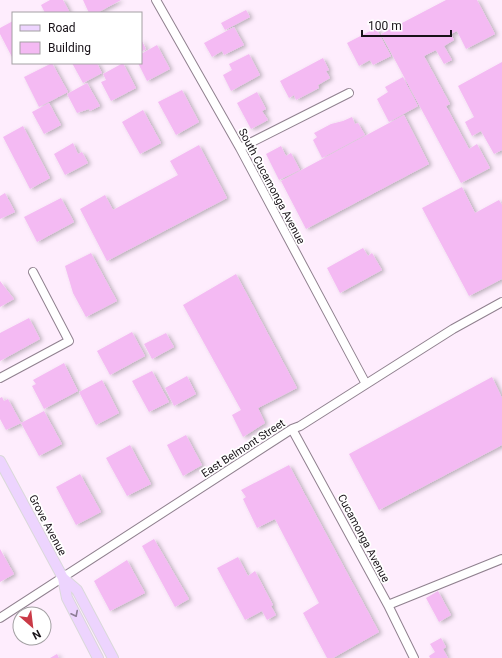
<svg xmlns="http://www.w3.org/2000/svg" width="502" height="658" font-family="Roboto,sans-serif">
	<style>
		.building { fill: #f4baf3; filter: url(#shadow) }
		.lines { fill: none; stroke-linecap: round; stroke-linejoin: round }
		.minor-casing { stroke: #90818f; stroke-width: 10 }
		.major-casing { stroke: #dad9da; stroke-width: 12 }
		.minor { stroke: #fff; stroke-width: 8 }
		.major { stroke: #edd4fe; stroke-width: 10 }
		.oneway { stroke: #8d7d96 }
		.labels { text-anchor: middle; stroke-width: 3.5; stroke-linejoin: round; paint-order: stroke }
		.street-label { font-size: 11px; fill: #181218; stroke: #fff }
	</style>
	<defs>
		<filter id="shadow"><feDropShadow dx="3" dy="1.5" stdDeviation="2" flood-color="#0004"/></filter>
	</defs>
	<rect width="100%" height="100%" fill="#feedfd"/>
	<path class="building" d="M50,0H63L70,13H45L41,5Z
		M83,0H121L97,13H89Z
		M446,0H477L495,34L466,49L457,31L451,34L454,40L444,46L452,60L444,64L436,50L424,56L450,104L446,106L469,149L477,144L490,168L461,183L381,34Z
		M246,10L250,17L225,30L221,23Z
		M13,21V59L0,34V28Z
		M234,27L244,45L224,55L222,51L212,57L204,43Z
		M376,28L391,56L373,65L370,60L359,66L347,43Z
		M141,39L146,49L141,52Z
		M157,45L170,69L147,81L138,63H141V54Z
		M249,54L260,75L231,91L223,75L232,70L229,64Z
		M323,58L329,70L326,71L330,78L318,85L319,88L296,100L294,95L289,98L280,81Z
		M502,62V150L494,154L481,131L472,136L465,122L474,117L458,86Z
		M52,63L68,92L39,107L24,77Z
		M72,63H97L102,73L83,83Z
		M123,63L136,88L111,101L101,82L106,80L103,74Z
		M403,77L418,106L389,122L377,99L388,92L385,87Z
		M87,83L100,106L90,111L89,109L77,113L67,94Z
		M182,90L199,122L176,135L158,102Z
		M257,92L266,109L262,111L268,120L251,129L237,103Z
		M49,103L61,125L44,134L32,112Z
		M143,110L161,143L140,154L122,122Z
		M404,115L429,164L306,229L281,181Z
		M352,117L355,124L358,123L365,135L322,158L313,140L317,137L314,133L331,124L343,121Z
		M23,126L50,178L30,189L3,137Z
		M73,143L78,154L82,152L88,163L65,175L54,154Z
		M199,145L227,198L107,261L80,209L105,195L113,210L178,175L170,161Z
		M281,146L286,156L291,153L300,170L279,180L266,154Z
		M462,187L475,213L499,200L502,205V279L469,296L422,208Z
		M5,193L15,212L0,219V196Z
		M61,198L74,222L37,242L24,217Z
		M363,248L368,256L372,253L382,270L340,293L327,268Z
		M91,253L117,301L86,317L73,293L65,266Z
		M236,274L297,388L258,408L265,423L243,437L232,415L241,410L183,305Z
		M0,281L14,299L0,307Z
		M29,318L40,339L0,361V333Z
		M132,332L145,356L110,375L97,351Z
		M166,333L174,347L152,359L144,344Z
		M64,363L78,391L44,409L32,386L36,384L33,380Z
		M152,371L169,402L149,412L132,381Z
		M187,376L196,394L174,406L165,388Z
		M492,377L502,398V445L379,510L349,454Z
		M102,380L119,413L96,425L79,392Z
		M2,397L4,401L8,399L21,423L6,430L0,419V398Z
		M44,411L62,444L39,456L21,423Z
		M186,435L202,465L183,476L167,445Z
		M130,445L151,484L127,496L106,458Z
		M289,465L379,632L333,658H327L303,613L319,603L275,519L257,528L243,499L246,497L241,490Z
		M80,474L101,512L76,525L56,487Z
		M154,539L189,599L175,607L142,546Z
		M0,549L14,574L0,582Z
		M238,557L248,576L255,571L273,605L271,606L276,615L267,620L262,611L245,620L217,568Z
		M127,560L145,593L110,611L94,581Z
		M438,591L451,615L439,622L426,598Z
		M441,638L446,647L443,649L448,658H430L429,656L435,652L430,644Z
		M57,654L59,658H50Z"/>
	<g class="lines">
		<defs>
			<path id="minor" d="M156,0L240,148L366,384
				M240,148L349,93
				M0,378L69,341L33,272
				M292,429L388,605L414,658
				M388,605L502,559
				M0,618L292,429L300,426L453,329L502,302"/>
			<path id="major" d="M0,461L63,578L67,598L98,658
				M63,578L77,590L113,658"/>
		</defs>
		<use href="#minor" class="minor-casing"/>
		<use href="#major" class="major-casing"/>
		<use href="#minor" class="minor"/>
		<use href="#major" class="major"/>
	</g>
	<defs><path id="oneway-chevron" d="M-2-3.5L2.5 0L-2 3.5" fill="none" stroke-width="1.6" stroke-linecap="round" stroke-linejoin="round"/></defs>
	<use class="oneway" href="#oneway-chevron" transform="translate(75 614) rotate(63)"/>
	<g class="labels">
		<g class="street-label">
			<text transform="translate(272 186) rotate(62)" y="4">South Cucamonga Avenue</text>
			<text transform="translate(243 448) rotate(-33)" y="4">East Belmont Street</text>
			<text transform="translate(48 525) rotate(62)" y="4">Grove Avenue</text>
			<text transform="translate(364 538) rotate(62)" y="4">Cucamonga Avenue</text>
		</g>
	</g>
	<rect x="12" y="12" width="130" height="52" fill="#ffffff" stroke="#a3a0a3"/>
	<rect x="20" y="25" width="20" height="6" fill="#edd4fe" stroke="#a3a0a3"/>
	<text x="48" y="32" font-size="12" fill="#181218">Road</text>
	<rect x="20" y="42" width="20" height="12" fill="#f4baf3" stroke="#a3a0a3"/>
	<text x="48" y="52" font-size="12" fill="#181218">Building</text>
	<g transform="translate(32 626) rotate(152)"><circle r="19" fill="#ffffff" stroke="#a3a0a3"/>
	<path d="M0-3L7 15L0 10L-7 15Z" fill="#ca3a47"/>
	<text y="-6" font-size="11" font-weight="bold" text-anchor="middle" fill="#181218">N</text>
	</g>
	<path d="M362 30v6h89v-6" fill="none" stroke="#181218" stroke-width="2"/>
	<text x="368" y="30" font-size="12" fill="#181218" stroke="#ffffff" stroke-width="3" paint-order="stroke">100 m</text>
</svg>
